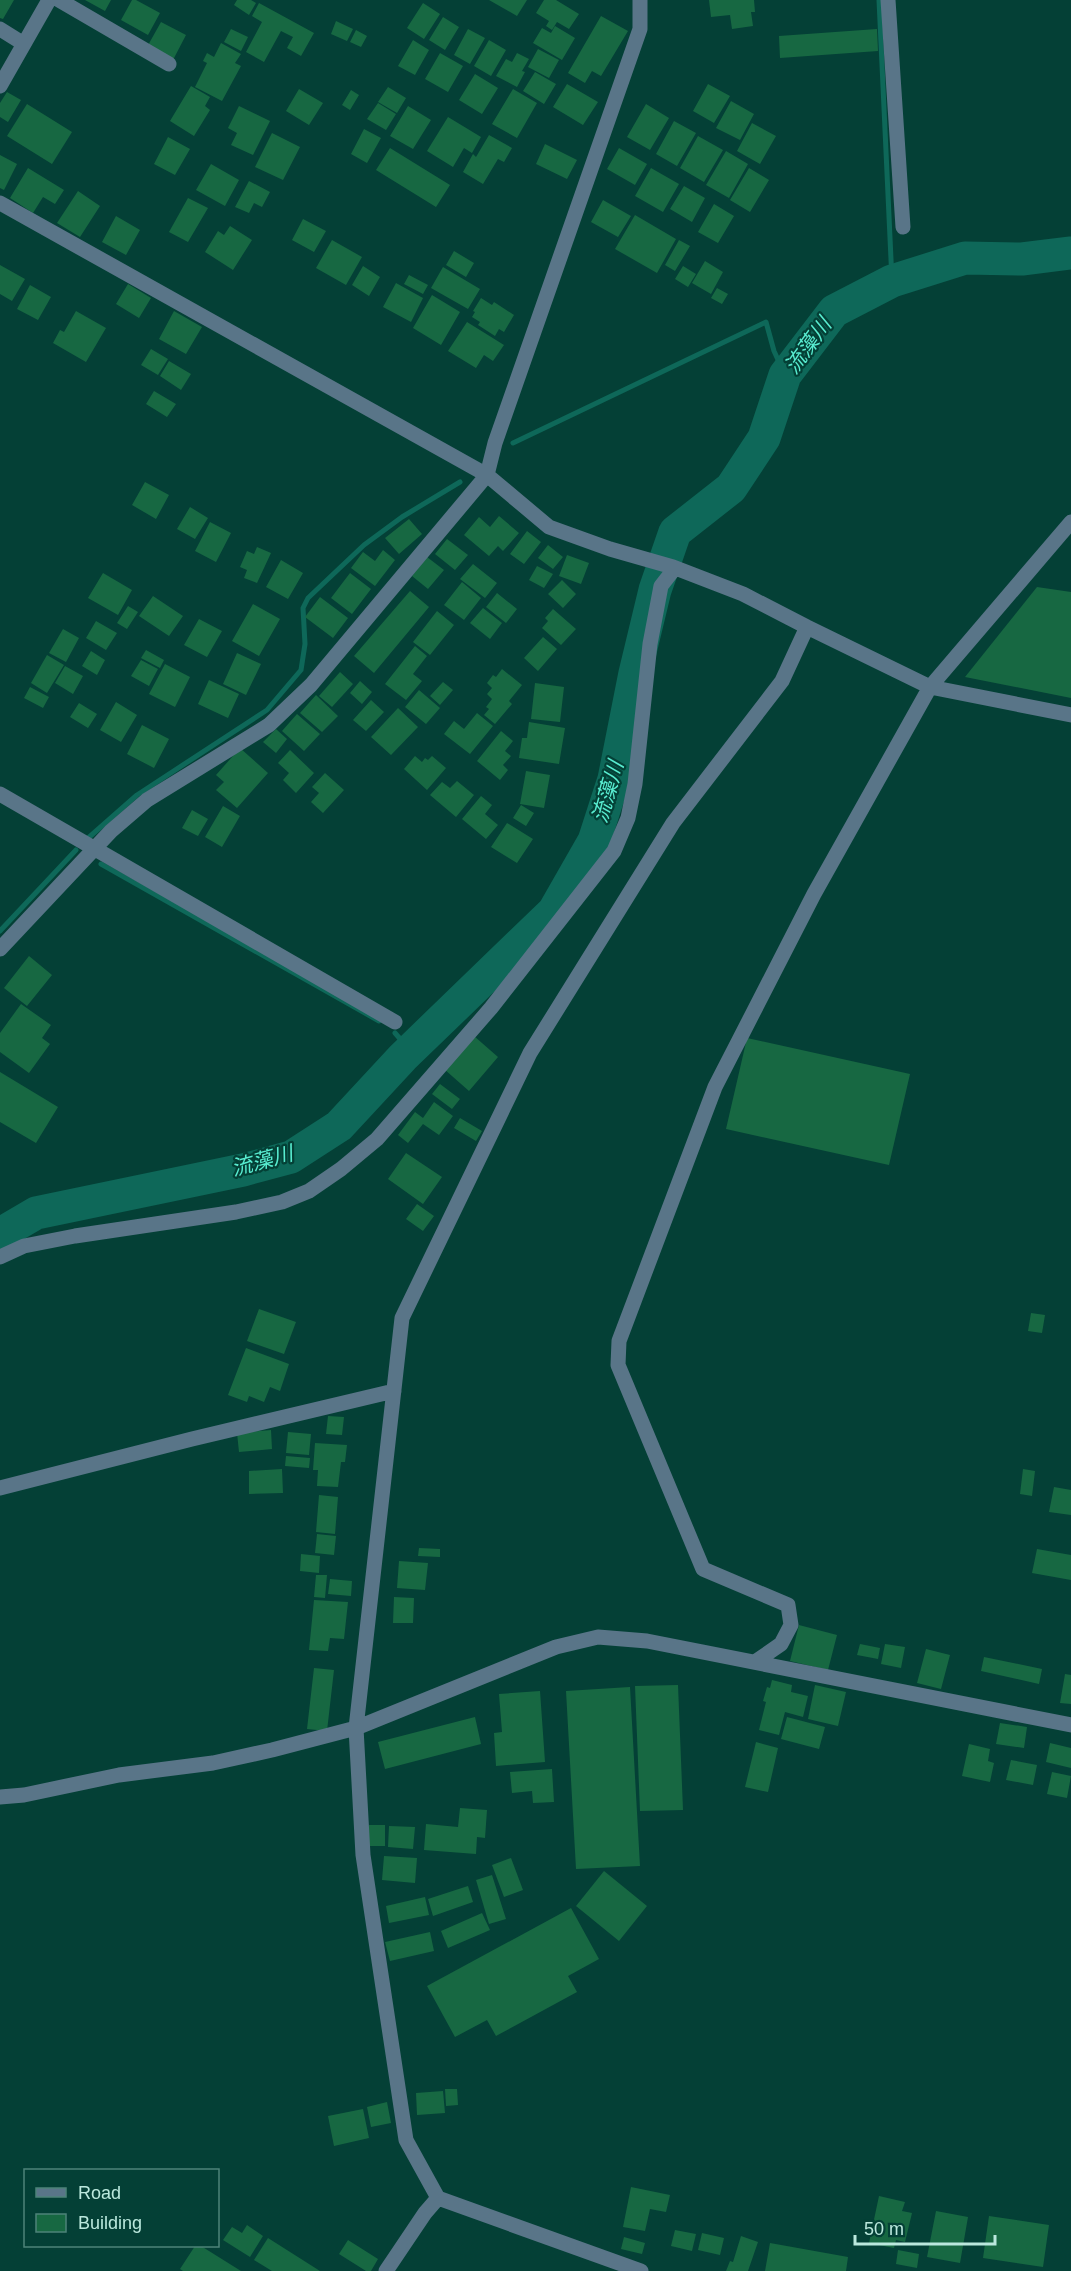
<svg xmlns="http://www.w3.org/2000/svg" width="1071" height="2271" font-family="Helvetica,'Noto Sans JP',sans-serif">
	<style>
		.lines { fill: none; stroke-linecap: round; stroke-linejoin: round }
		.stream { stroke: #0e6859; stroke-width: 5 }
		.river { stroke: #0e6859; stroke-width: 33 }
		.building { fill: #176842 }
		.minor { stroke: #597588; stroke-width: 15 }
		.labels { text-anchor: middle; stroke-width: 4.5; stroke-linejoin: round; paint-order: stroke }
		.water-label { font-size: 21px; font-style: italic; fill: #58ecd0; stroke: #044036 }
	</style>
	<rect width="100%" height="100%" fill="#044036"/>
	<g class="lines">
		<path class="stream" d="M879,0L892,281
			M513,443L766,322L774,351L785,375
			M87,839L137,795L267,710L301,670L305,644L303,608L308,598L364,545L402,517L460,482
			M101,864L379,1021
			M0,931L76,850
			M395,1033L402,1041L403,1057"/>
		<path class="river" d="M0,1234L36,1213L243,1170L291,1157L339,1126L403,1057L554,911L594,841L614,779L635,673L655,590L675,532L731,488L764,438L785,375L834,311L892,281L965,258L1022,259L1071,253"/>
	</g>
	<path class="building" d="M0,0H14L3,19L0,18Z
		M85,0H111L105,11Z
		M132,0H136L160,13L148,35L121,20Z
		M237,0H251L256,3L249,15L234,5Z
		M489,0H527L517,16Z
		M544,0H556L579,14L569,29L557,22L552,30L546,26L549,21L536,13Z
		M709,0H754L755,12H751L753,26L732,29L730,15L711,17Z
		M259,3L314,33L301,56L287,48L293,37L281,31L264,62L246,52L262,22L252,16Z
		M423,3L440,14L424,39L407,28Z
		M601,16L628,31L601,76L592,71L585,83L568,73Z
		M443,17L459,27L445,50L429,40Z
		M336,21L353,29L347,41L331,34Z
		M161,22L186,35L173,60L147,47Z
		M555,26L575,38L562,60L533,43L542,28L551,33Z
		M231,29L248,37L241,51L224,42Z
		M468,29L485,38L470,64L454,55Z
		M877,29L878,51L780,58L779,36Z
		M356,30L367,36L361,47L350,42Z
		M413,40L429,50L415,75L398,66Z
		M489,40L506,50L491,76L474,66Z
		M221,43L241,54L235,63L241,66L222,101L195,87L207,63L203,61L207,53L214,57Z
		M538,49L559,60L549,78L528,67Z
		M440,53L463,66L448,92L425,79Z
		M517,53L529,59L522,71L525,72L517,87L496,76L506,59L512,62Z
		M535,72L556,84L544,104L523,91Z
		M475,74L498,88L482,114L459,100Z
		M567,84L598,102L583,125L553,107Z
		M708,84L730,96L714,123L693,111Z
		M191,86L210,97L205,106L210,110L194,136L170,121Z
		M388,87L406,98L397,113L378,102Z
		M299,89L323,103L309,125L286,111Z
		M513,89L537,103L517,138L492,124Z
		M351,90L359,95L350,110L342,105Z
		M7,92L21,100L8,122L0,117V103Z
		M731,101L754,114L740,140L716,128Z
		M378,103L396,114L386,130L367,119Z
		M27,104L72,132L52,164L7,136Z
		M646,104L669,118L650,150L627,137Z
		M239,106L270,121L253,155L231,145L237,133L228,128Z
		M408,106L431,120L413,149L390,136Z
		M448,117L481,137L472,153L464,148L453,167L427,151Z
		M674,121L696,133L677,166L656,154Z
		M752,123L776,136L760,164L737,151Z
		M364,129L381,138L367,163L351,154Z
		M272,133L300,147L283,180L255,167Z
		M489,135L512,148L504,162L498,159L483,184L463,172L473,154L476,157Z
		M698,136L723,150L704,182L680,168Z
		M168,137L190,149L175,175L154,164Z
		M545,144L577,160L567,179L536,164Z
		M390,148L450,185L436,207L376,170Z
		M619,148L647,164L635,185L607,169Z
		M726,151L748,164L729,198L706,185Z
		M0,155L17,164L4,190L0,188Z
		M211,164L239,180L225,206L196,190Z
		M28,168L64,190L55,204L43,197L33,213L10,198Z
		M651,168L679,184L663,212L635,196Z
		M749,168L769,180L750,212L730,200Z
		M249,181L270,192L262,207L254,203L249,213L235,207Z
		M684,186L705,198L692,222L670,209Z
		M78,191L100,206L80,237L57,223Z
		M188,198L208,208L188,242L169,232Z
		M603,200L631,216L618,237L591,222Z
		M714,204L734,216L718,243L698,232Z
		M635,215L676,239L657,273L615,249Z
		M116,216L140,230L126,255L102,242Z
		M303,219L326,231L314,252L292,240Z
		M230,226L252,240L233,270L205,252L218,231L224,235Z
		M332,240L362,257L346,285L316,268Z
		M679,240L690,246L675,271L665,265Z
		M454,251L474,263L466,277L446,265Z
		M705,261L723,272L711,294L692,283Z
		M0,265L25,279L12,301L0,294Z
		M363,266L380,277L369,296L352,285Z
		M683,266L696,274L688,287L675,279Z
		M443,267L480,289L468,309L431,288Z
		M409,275L428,285L423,294L404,284Z
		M396,283L423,298L411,322L383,307Z
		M128,284L151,298L139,318L116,304Z
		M30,285L51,297L38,320L17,309Z
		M717,288L728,294L722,304L711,298Z
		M432,295L460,312L441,345L413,328Z
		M481,298L492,305L494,302L514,315L504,332L499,329L495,336L478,325L480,322L472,317L475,312L473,311Z
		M76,311L106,328L86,362L53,343L60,330L64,332Z
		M174,311L202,327L186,354L159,339Z
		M467,322L504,345L493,361L484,355L476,368L448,351Z
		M151,349L168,359L158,375L141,365Z
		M169,361L191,374L181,390L160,376Z
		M154,391L176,404L167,417L146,404Z
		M145,482L169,495L156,519L132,505Z
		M190,507L208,518L195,539L177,529Z
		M499,516L519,533L503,551L498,546L489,556L464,535L479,517L490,527Z
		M409,519L422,534L399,554L385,538Z
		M210,522L231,533L216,562L195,551Z
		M527,531L541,542L524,564L510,554Z
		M447,539L468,555L455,570L435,554Z
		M548,545L563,557L553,569L538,558Z
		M257,547L271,553L257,583L244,578L247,570L240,567L247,551L254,554Z
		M383,550L395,560L375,586L351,568L363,552L375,561Z
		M567,555L589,563L581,584L559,576Z
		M427,557L444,570L428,589L412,576Z
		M281,560L303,573L288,599L266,587Z
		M473,564L497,583L485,598L460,579Z
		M537,566L553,574L544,588L529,580Z
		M103,573L132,590L118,615L88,598Z
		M350,573L371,589L352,614L331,598Z
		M562,580L576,594L563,608L548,594Z
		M462,582L481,598L464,620L444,605Z
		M1037,587L1071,592V698L965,677Z
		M410,591L429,607L374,673L354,656Z
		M497,593L517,609L506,623L486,607Z
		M153,596L183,616L169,636L139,616Z
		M320,597L348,618L333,638L305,617Z
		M253,604L280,619L259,656L232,641Z
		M128,606L138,612L127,629L117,623Z
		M483,608L502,623L490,639L470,623Z
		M553,609L576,629L561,645L542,628L548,621L545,618Z
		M437,611L454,625L430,655L413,642Z
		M199,619L222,631L207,657L184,645Z
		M96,621L117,633L106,650L86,638Z
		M63,629L79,638L66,662L49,653Z
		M543,637L557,649L538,671L524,658Z
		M415,646L427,656L413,674L422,681L406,700L385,684Z
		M146,650L164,660L160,668L141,658Z
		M91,651L105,660L97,675L82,666Z
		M237,653L261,664L246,695L223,684Z
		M47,655L64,665L47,693L31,683Z
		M141,660L158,669L149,686L131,676Z
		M165,664L190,677L175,707L149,694Z
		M65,666L83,676L73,694L55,683Z
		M502,669L522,685L509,701L512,704L495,724L484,715L489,709L486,707L492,699L487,694L492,688L487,683L493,675L496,677Z
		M340,672L353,684L332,707L319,696Z
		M209,680L239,694L228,718L198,704Z
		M360,681L372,692L362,704L350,693Z
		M443,682L453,690L440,705L430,696Z
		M535,683L564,687L560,722L531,719Z
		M30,687L49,697L43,708L24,698Z
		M419,690L440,708L426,724L405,707Z
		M316,695L338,716L322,732L300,713Z
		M371,700L384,712L366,731L353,720Z
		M116,702L137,715L121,742L100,730Z
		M79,703L97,714L88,728L70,717Z
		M398,708L418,727L391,755L371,737Z
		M477,713L493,726L470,754L444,734L454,721L464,729Z
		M297,714L320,734L304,751L282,731Z
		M529,722L565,728L559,764L519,758L522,738H527Z
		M142,725L169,739L154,768L127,754Z
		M276,729L287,739L276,753L263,742Z
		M501,731L513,741L505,751L511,756L503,765L508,770L500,780L477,761Z
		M240,748L268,773L237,808L216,790L224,782L216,775Z
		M290,750L314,773L296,793L283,780L289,773L278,763Z
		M415,756L422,762L425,758L428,760L432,756L446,768L427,790L404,769Z
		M526,771L550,775L544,808L520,804Z
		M325,773L344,790L323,813L311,802L319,793L312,787Z
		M457,781L474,795L456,817L430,795L442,782L450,788Z
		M481,796L492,805L485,814L498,825L486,839L462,819Z
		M521,805L534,813L526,826L513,818Z
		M223,806L240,816L222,847L205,837Z
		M192,810L208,819L198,836L182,828Z
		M507,823L533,839L517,863L491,847Z
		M29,956L52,975L27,1006L4,988Z
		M21,1004L51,1025L42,1038L50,1044L29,1073L0,1052V1033Z
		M474,1036L498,1057L469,1091L444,1069Z
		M747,1038L910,1074L889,1165L726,1129Z
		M0,1072L58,1107L36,1143L0,1122Z
		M440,1084L460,1099L452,1109L432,1094Z
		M434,1102L453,1116L439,1135L423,1124L408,1143L398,1135L415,1112L423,1118Z
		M460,1118L482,1131L476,1141L454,1128Z
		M406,1153L442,1177L423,1204L388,1179Z
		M417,1204L434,1216L423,1231L406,1219Z
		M259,1309L296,1322L284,1354L247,1341Z
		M1031,1313L1045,1315L1042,1333L1028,1331Z
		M246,1348L289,1364L280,1391L270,1387L264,1402L249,1396L247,1402L228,1395Z
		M328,1416L344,1417L342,1435L326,1434Z
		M271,1430L272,1449L239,1452L237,1433Z
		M288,1432L311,1434L309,1455L286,1453Z
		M315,1443L347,1445L345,1462H341L338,1487L317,1486L318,1470H313Z
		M286,1456L310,1458L309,1468L285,1466Z
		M282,1469L283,1493L249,1494V1471Z
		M1023,1469L1035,1471L1032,1496L1020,1494Z
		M1054,1487L1071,1490V1515L1049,1512Z
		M319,1495L338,1497L335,1534L316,1532Z
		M317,1534L336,1536L334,1555L315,1553Z
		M419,1548L440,1549V1557L418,1556Z
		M1037,1549L1071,1555V1580L1032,1573Z
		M301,1554L320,1556L319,1573L300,1571Z
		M399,1561L428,1563L425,1590L397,1588Z
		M316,1575H327L325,1598L314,1597Z
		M330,1579L352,1581L351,1596L328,1594Z
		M394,1597L414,1598L413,1623H393Z
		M314,1600L348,1602L344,1639L330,1638L328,1651L309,1650Z
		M799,1625L837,1635L828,1670L790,1661Z
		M860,1644L880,1648L878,1659L857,1655Z
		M885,1644L905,1647L901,1668L881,1664Z
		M926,1649L950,1655L941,1689L917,1683Z
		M984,1657L1042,1669L1039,1684L981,1671Z
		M314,1668L334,1670L327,1731L307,1729Z
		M1065,1674L1071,1675V1704L1060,1703Z
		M772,1680L792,1685L791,1692L808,1696L803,1717L785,1712L779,1735L759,1730L766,1702L763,1701L767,1687L770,1688Z
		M678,1685L683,1810L640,1811L635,1686Z
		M815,1685L846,1692L838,1726L808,1719Z
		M630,1687L640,1866L576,1869L566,1691Z
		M540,1691L545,1762L496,1766L494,1733L502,1732L499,1694Z
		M475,1717L481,1744L385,1769L378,1742Z
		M787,1717L825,1727L819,1749L781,1739Z
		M1000,1723L1027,1727L1024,1748L996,1744Z
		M756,1742L778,1748L768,1792L745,1787Z
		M1050,1743L1071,1748V1768L1046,1762Z
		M969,1744L990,1749L988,1761L994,1763L990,1782L962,1776Z
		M1011,1760L1037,1765L1033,1785L1006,1780Z
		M552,1769L554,1802L533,1803L532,1791L512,1793L510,1772Z
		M1052,1772L1071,1776L1067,1798L1047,1794Z
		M460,1808L487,1810L485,1838L477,1837L476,1854L424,1850L426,1824L458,1827Z
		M369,1825H385V1846H369Z
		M389,1826L415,1827L413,1849L388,1847Z
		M384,1856L417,1858L415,1883L382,1880Z
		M511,1858L523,1890L504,1897L492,1865Z
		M604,1871L647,1906L619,1941L576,1906Z
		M492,1875L506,1919L489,1924L476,1880Z
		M468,1886L473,1902L433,1916L428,1899Z
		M425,1897L429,1915L389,1923L386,1906Z
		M571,1908L599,1959L568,1976L577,1992L496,2036L487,2020L455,2037L427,1986Z
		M482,1913L490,1930L448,1948L441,1931Z
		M430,1932L434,1951L390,1961L385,1942Z
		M445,2089H457L458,2105L446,2106Z
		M443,2091L445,2113L417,2115L416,2093Z
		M387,2102L391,2123L371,2127L367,2107Z
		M363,2109L369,2138L334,2146L328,2116Z
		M631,2187L670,2195L666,2212L650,2209L645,2231L623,2227Z
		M879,2196L905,2202L902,2211L912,2213L905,2242L896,2240L894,2248L869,2243Z
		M936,2211L968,2217L960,2263L927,2257Z
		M989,2216L1049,2225L1043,2267L983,2258Z
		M247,2225L263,2236L250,2257L223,2240L232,2227L242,2233Z
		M675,2230L696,2234L692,2251L671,2246Z
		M702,2233L724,2238L720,2255L698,2250Z
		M741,2236L758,2242L748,2271H726L730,2261L733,2262Z
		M624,2237L645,2243L642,2254L621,2249Z
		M268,2238L320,2271H272L254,2260Z
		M348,2240L378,2259L371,2271H366L339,2254Z
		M770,2243L848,2257L846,2271H765Z
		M195,2246H201L241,2271H183L180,2269Z
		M898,2250L919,2254L917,2268L896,2264Z"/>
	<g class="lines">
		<path class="minor" d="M59,0L169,64
			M888,0L903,227
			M0,29L24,44
			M0,86L49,0
			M0,203L487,475L549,527L610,549L673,567L743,594L807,627L930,687L1071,715
			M0,794L395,1022
			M0,949L111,831L147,800L269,725L311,685L487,475L495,443L640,29V0
			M0,1257L24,1246L75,1236L236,1212L282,1202L309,1191L341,1169L377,1139L491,1008L614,851L628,818L635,784L650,644L661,586L675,568
			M0,1488L192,1439L394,1391
			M755,1662L781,1644L791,1625L788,1605L703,1569L618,1365L619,1341L715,1087L814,894L930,687L1071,522
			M0,1797L24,1795L119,1775L213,1763L272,1750L356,1728L556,1647L598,1637L647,1641L1071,1725
			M386,2271L425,2213L438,2198
			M641,2271L438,2198L406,2140L363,1855L356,1728L402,1318L530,1053L673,823L782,681L807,627"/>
	</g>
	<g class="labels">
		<g class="water-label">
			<text transform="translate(808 346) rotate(-54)" y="7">流藻川</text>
			<text transform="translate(608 792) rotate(-74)" y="7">流藻川</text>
			<text transform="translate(262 1161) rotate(-15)" y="7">流藻川</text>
		</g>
	</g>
	<rect x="24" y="2169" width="195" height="78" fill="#044036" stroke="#4d8379" stroke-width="1.5"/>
	<rect x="36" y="2188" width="30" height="9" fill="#597588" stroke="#4d8379" stroke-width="1.5"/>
	<text x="78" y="2199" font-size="18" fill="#bbe8dd">Road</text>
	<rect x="36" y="2214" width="30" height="18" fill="#176842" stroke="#4d8379" stroke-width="1.5"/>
	<text x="78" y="2229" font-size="18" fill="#bbe8dd">Building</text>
	<path d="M855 2235v9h140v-9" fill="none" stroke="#bbe8dd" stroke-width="3"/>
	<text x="864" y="2235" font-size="18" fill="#bbe8dd" stroke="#044036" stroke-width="4.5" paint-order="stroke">50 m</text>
</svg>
